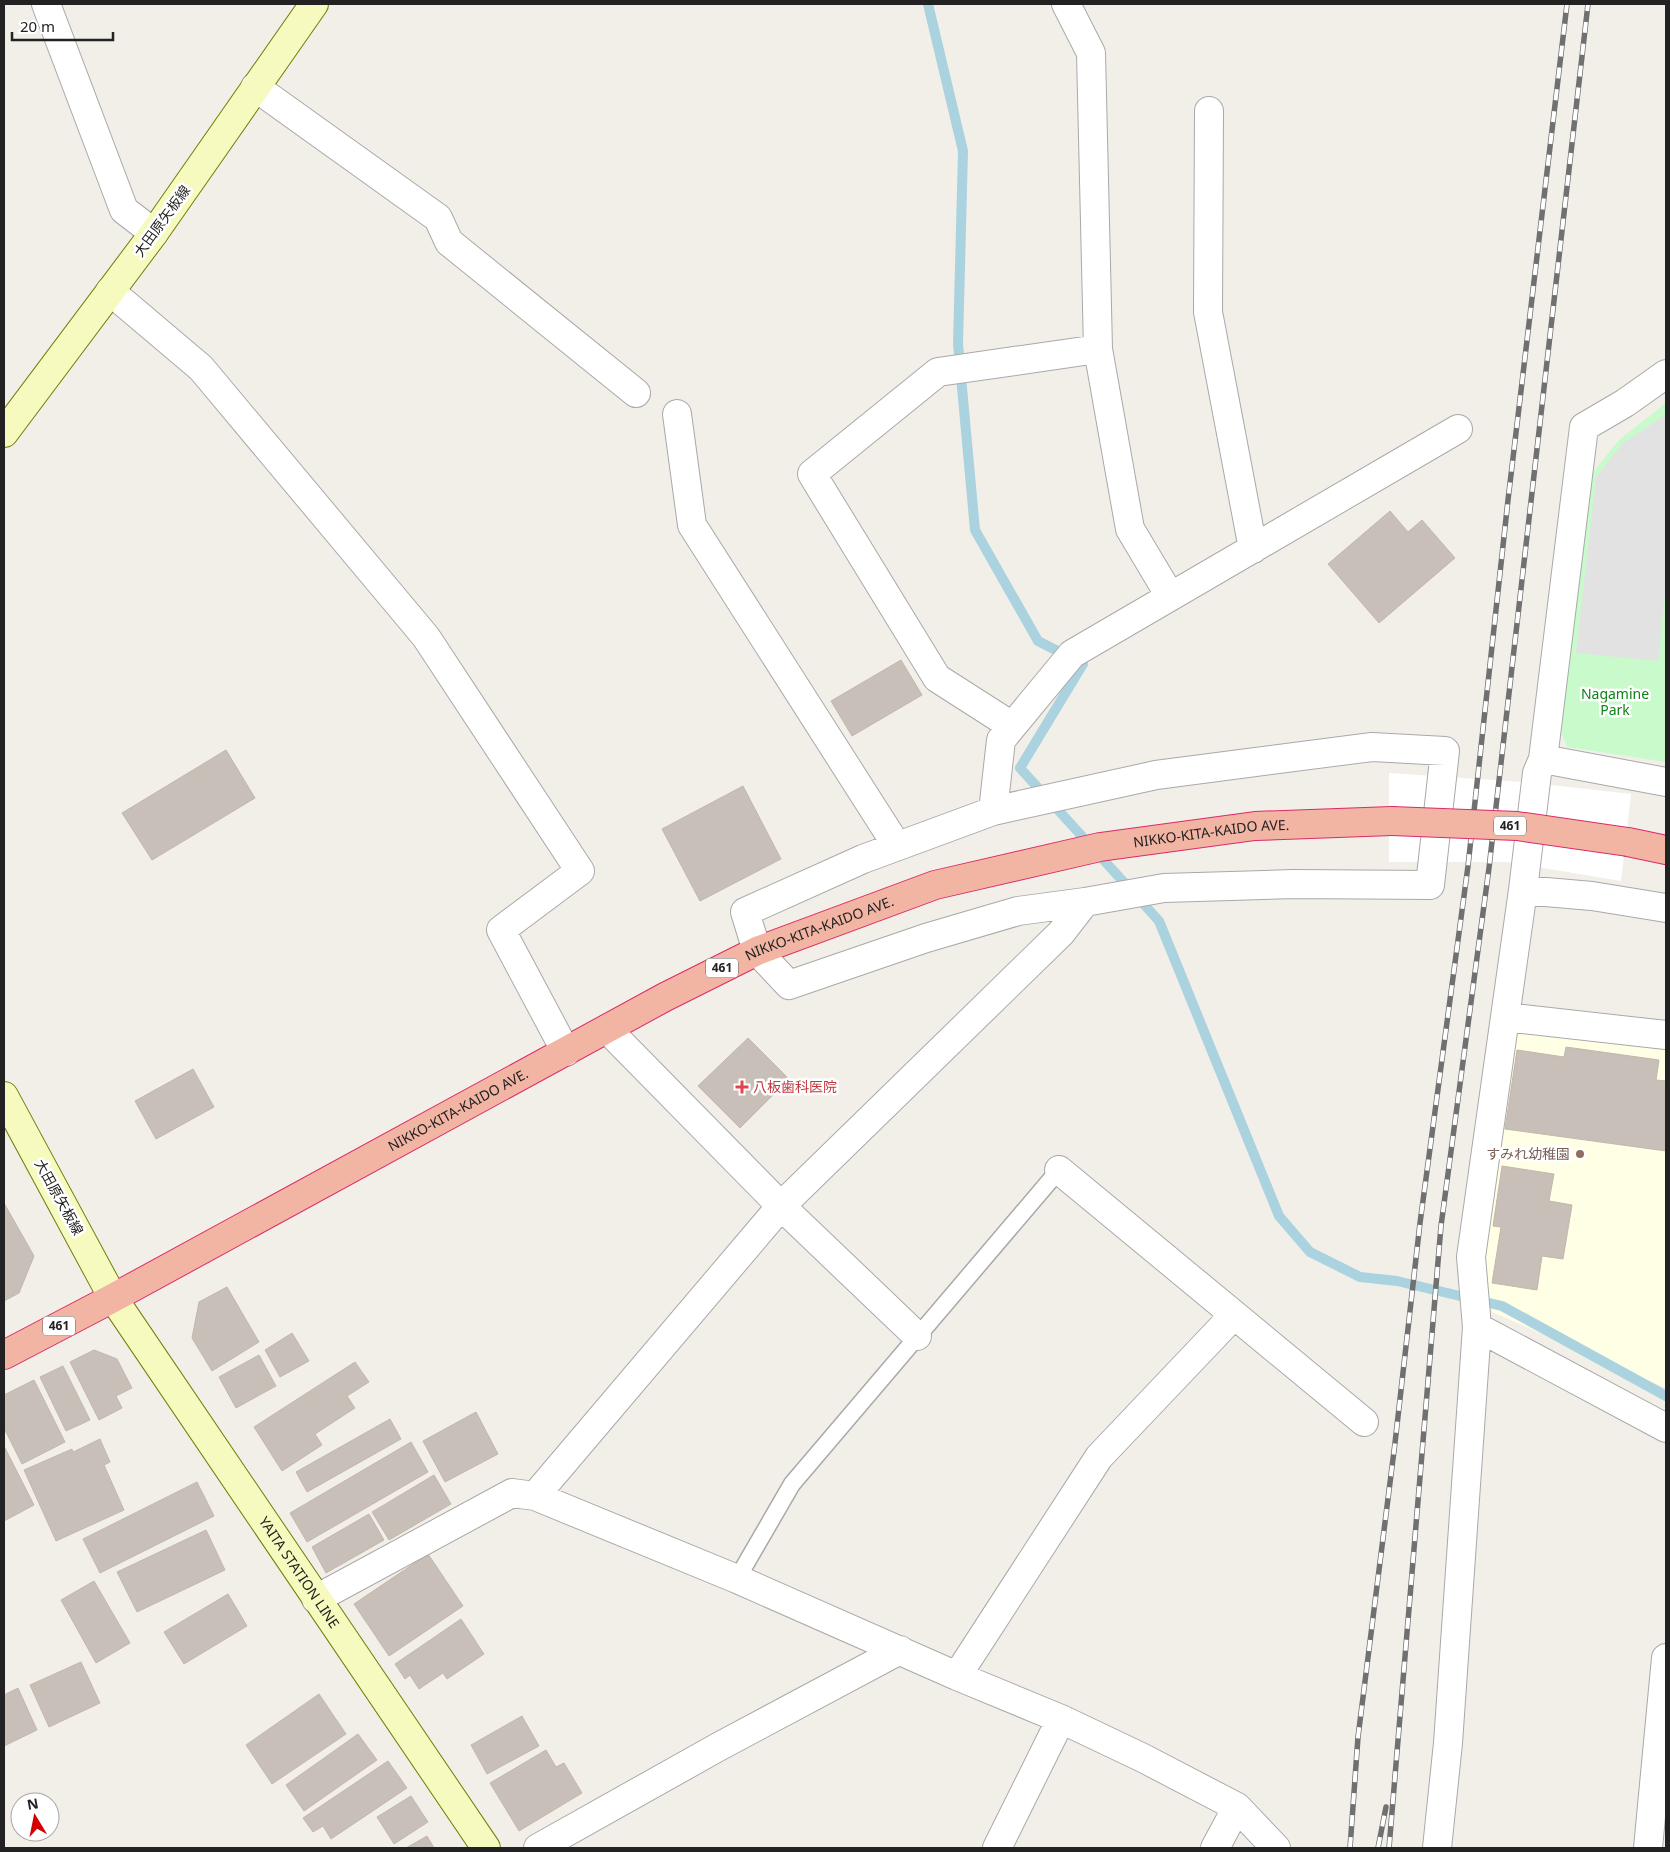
<svg xmlns="http://www.w3.org/2000/svg" width="1670" height="1852" font-family="'Noto Sans','Noto Sans JP',sans-serif">
	<style>
		.education { fill: #ffffe5 }
		.park { fill: #c8facc }
		.parking { fill: #e2e2e2 }
		.pier { fill: #fff }
		.lines { fill: none; stroke-linecap: round; stroke-linejoin: round }
		.stream { stroke: #aad3df; stroke-width: 10 }
		.building { fill: #c7bfb8; stroke: #c4b6ab }
		.service-casing { stroke: #a9a9a9; stroke-width: 19 }
		.minor-casing { stroke: #a9a9a9; stroke-width: 30 }
		.secondary-casing { stroke: #707d05; stroke-width: 30 }
		.trunk-casing { stroke: #dc2a67; stroke-width: 30 }
		.service { stroke: #fff; stroke-width: 16 }
		.minor { stroke: #fff; stroke-width: 28 }
		.secondary { stroke: #f7fabf; stroke-width: 28 }
		.trunk { stroke: #f2b4a3; stroke-width: 28 }
		.rail-casing { stroke: #707070; stroke-width: 5.5 }
		.rail { stroke: #fff; stroke-width: 4; stroke-dasharray: 11; stroke-linecap: butt }
		.trunk-bridge-casing { stroke: #dc2a67; stroke-width: 30; stroke-linecap: butt }
		.trunk-bridge { stroke: #f2b4a3; stroke-width: 28 }
		.health-dot { fill: #e0444e; stroke: #fff; stroke-width: 2 }
		.education-dot { fill: #8d6e63; stroke: #fff; stroke-width: 2 }
		.labels { text-anchor: middle; stroke-width: 5; stroke-linejoin: round; paint-order: stroke }
		.shield { fill: #fff; stroke: #646464; stroke-width: 1 }
		.shield-label { font-size: 12px; font-weight: bold; fill: #222 }
		.street-label { font-size: 14px; fill: #222; stroke: #fff }
		.park-label { font-size: 14px; fill: #0c8416; stroke: #fff }
		.health-label { font-size: 14px; fill: #be3a42; stroke: #fff; text-anchor: start }
		.education-label { font-size: 14px; fill: #785e54; stroke: #fff; text-anchor: end }
	</style>
	<rect width="100%" height="100%" fill="#f2efe9"/>
	<path class="education" d="M1510,1030L1666,1049V1388L1492,1312L1481,1260Z"/>
	<path class="park" d="M1666,403V762L1567,747L1561,732L1589,477L1619,440Z"/>
	<path class="parking" d="M1666,415V583L1658,661L1576,653L1596,477L1623,443Z"/>
	<path class="pier" d="M1389,773L1523,782L1631,794L1621,881L1507,862H1389Z"/>
	<g class="lines">
		<path class="stream" d="M928,4L963,151L958,344L975,530L1038,641L1083,664L1020,768L1159,921L1279,1216L1310,1252L1360,1277L1397,1281L1502,1306L1666,1396"/>
	</g>
	<path class="building" d="M1390,511L1408,532L1422,520L1455,558L1379,623L1328,564Z
		M901,660L922,695L852,736L831,701Z
		M226,750L255,798L152,860L122,813Z
		M743,786L781,859L700,901L662,829Z
		M748,1038L789,1079L740,1128L698,1086Z
		M1566,1047L1659,1060L1656,1080L1666,1081V1151L1505,1129L1517,1050L1564,1057Z
		M193,1069L214,1107L156,1139L135,1101Z
		M1502,1166L1554,1174L1549,1201L1572,1205L1563,1259L1542,1256L1537,1290L1492,1283L1501,1227L1493,1226Z
		M4,1203L34,1256L19,1293L4,1301Z
		M227,1287L259,1342L212,1371L192,1338L199,1302Z
		M292,1333L309,1361L280,1377L265,1350Z
		M94,1350L117,1359L132,1388L116,1396L122,1408L99,1420L70,1362Z
		M259,1355L276,1386L236,1408L219,1377Z
		M355,1362L369,1382L347,1396L355,1408L315,1434L322,1445L282,1471L254,1427Z
		M63,1366L90,1420L66,1431L40,1377Z
		M34,1380L65,1442L22,1464L4,1428V1395Z
		M476,1412L498,1454L445,1482L423,1441Z
		M390,1419L401,1439L307,1492L296,1472Z
		M100,1439L110,1462L104,1465L124,1510L56,1541L24,1470L72,1449L73,1452Z
		M411,1442L428,1472L307,1542L290,1513Z
		M4,1446L34,1505L4,1521Z
		M434,1475L451,1504L389,1540L372,1512Z
		M197,1482L214,1516L100,1573L83,1539Z
		M369,1514L384,1540L326,1573L312,1547Z
		M206,1530L225,1570L137,1612L117,1572Z
		M428,1554L463,1606L389,1656L354,1604Z
		M94,1581L130,1643L96,1663L61,1600Z
		M228,1594L247,1626L184,1664L164,1632Z
		M461,1619L484,1654L447,1679L443,1673L419,1689L410,1675L405,1679L395,1664Z
		M81,1662L100,1703L49,1727L30,1685Z
		M18,1688L37,1730L4,1746V1695Z
		M319,1694L346,1734L272,1784L246,1745Z
		M522,1716L539,1746L487,1774L471,1745Z
		M358,1734L377,1760L304,1811L286,1785Z
		M546,1750L556,1767L564,1763L582,1793L519,1831L490,1783Z
		M388,1761L407,1788L331,1839L323,1826L313,1832L303,1818Z
		M411,1796L428,1822L394,1844L377,1817Z
		M427,1836L434,1848H406Z"/>
	<g class="lines">
		<defs>
			<path id="service" d="M737,1579L792,1484L1059,1170"/>
			<path id="minor" d="M46,4L124,210L154,233
				M1066,4L1091,53L1098,349L1130,529L1170,596
				M255,87L438,218L449,242L636,393
				M1209,111L1208,312L1253,549
				M110,291L201,368L426,637L580,871L501,930L566,1052
				M677,414L692,525L897,846
				M1012,726L937,678L812,474L938,372L1098,349
				M1372,747L1445,751L1430,885L1293,884L1164,888L1085,902L1018,911L926,938L789,985L757,951L745,912L863,859L993,811L1156,775Z
				M1543,759L1666,782
				M993,811L1001,740L1072,654L1458,429
				M1523,890L1592,896L1666,908
				M1505,1017L1666,1035
				M607,1029L781,1206L917,1336
				M1059,1170L1364,1422
				M1477,1327L1471,1257L1523,890L1537,773L1543,759L1584,427L1625,403L1666,374
				M535,1496L781,1206L1061,933L1085,902
				M316,1599L512,1493L535,1496L737,1579L957,1676L1061,1719L1143,1758L1237,1807L1276,1848
				M957,1676L1099,1457L1234,1315
				M538,1848L720,1746L900,1650
				M997,1848L1061,1719
				M1215,1848L1237,1807
				M1437,1848L1448,1743L1477,1327L1666,1428
				M1648,1848L1666,1658"/>
			<g id="secondary">
				<path d="M4,433L154,233L314,4"/>
				<path id="s1" d="M4,1096L113,1298L486,1848"/>
			</g>
			<g id="trunk">
				<path d="M1628,842L1666,850"/>
				<path id="s2" d="M4,1355L113,1298L665,997L757,951L935,885L1100,847L1255,826L1392,821"/>
			</g>
		</defs>
		<use href="#service" class="service-casing"/>
		<use href="#minor" class="minor-casing"/>
		<use href="#secondary" class="secondary-casing"/>
		<use href="#trunk" class="trunk-casing"/>
		<use href="#service" class="service"/>
		<use href="#minor" class="minor"/>
		<use href="#secondary" class="secondary"/>
		<use href="#trunk" class="trunk"/>
		<defs>
			<path id="rail" d="M1350,1848L1358,1737L1395,1443L1420,1223L1468,866L1508,500L1567,4
				M1378,1848L1386,1807
				M1389,1848L1441,1226L1489,868L1588,4"/>
		</defs>
		<use href="#rail" class="rail-casing"/>
		<use href="#rail" class="rail"/>
		<defs>
			<path id="trunk-bridge" d="M1392,821L1517,826L1628,842"/>
		</defs>
		<use href="#trunk-bridge" class="trunk-bridge-casing"/>
		<use href="#trunk-bridge" class="trunk-bridge"/>
	</g>
	<path class="health-dot" d="M739.5 1079.5h5v5h5v5h-5v5h-5v-5h-5v-5h5z"/>
	<circle class="education-dot" cx="1580" cy="1154" r="5"/>
	<g class="labels">
		<g class="shield">
			<rect x="1494" y="816.5" width="32" height="19" rx="4"/>
			<rect x="706" y="958.5" width="32" height="19" rx="4"/>
			<rect x="43" y="1316.5" width="32" height="19" rx="4"/>
		</g>
		<g class="shield-label">
			<text x="1510" y="830">461</text>
			<text x="722" y="972">461</text>
			<text x="59" y="1330">461</text>
		</g>
		<g class="street-label">
			<text transform="translate(162 221) rotate(-54)" y="5">大田原矢板線</text>
			<text dy="5" stroke="none"><textPath href="#s2" startOffset="1326">NIKKO-KITA-KAIDO AVE.</textPath></text>
			<text dy="5" stroke="none"><textPath href="#s2" startOffset="921">NIKKO-KITA-KAIDO AVE.</textPath></text>
			<text dy="5" stroke="none"><textPath href="#s2" startOffset="516">NIKKO-KITA-KAIDO AVE.</textPath></text>
			<text transform="translate(59 1197) rotate(61)" y="5">大田原矢板線</text>
			<text dy="5" stroke="none"><textPath href="#s1" startOffset="561">YAITA STATION LINE</textPath></text>
		</g>
		<g class="park-label">
			<text x="1615" y="699">Nagamine<tspan x="1615" dy="16">Park</tspan></text>
		</g>
		<g class="health-label">
			<text x="753" y="1092">八板歯科医院</text>
		</g>
		<g class="education-label">
			<text x="1570" y="1159">すみれ幼稚園</text>
		</g>
	</g>
	<rect width="1670" height="1852" fill="none" stroke="#222222" stroke-width="10"/>
	<g transform="translate(35 1817) rotate(350)"><circle r="24" fill="#ffffff" stroke="#a7a7a7"/>
	<path d="M0-4L9 19L0 12L-9 19Z" fill="#d40000"/>
	<text y="-8" font-size="14" font-weight="bold" text-anchor="middle" fill="#222222">N</text>
	</g>
	<path d="M12 32v8h101v-8" fill="none" stroke="#222222" stroke-width="2.5"/>
	<text x="20" y="32" font-size="15" fill="#222222" stroke="#ffffff" stroke-width="4" paint-order="stroke">20 m</text>
</svg>
